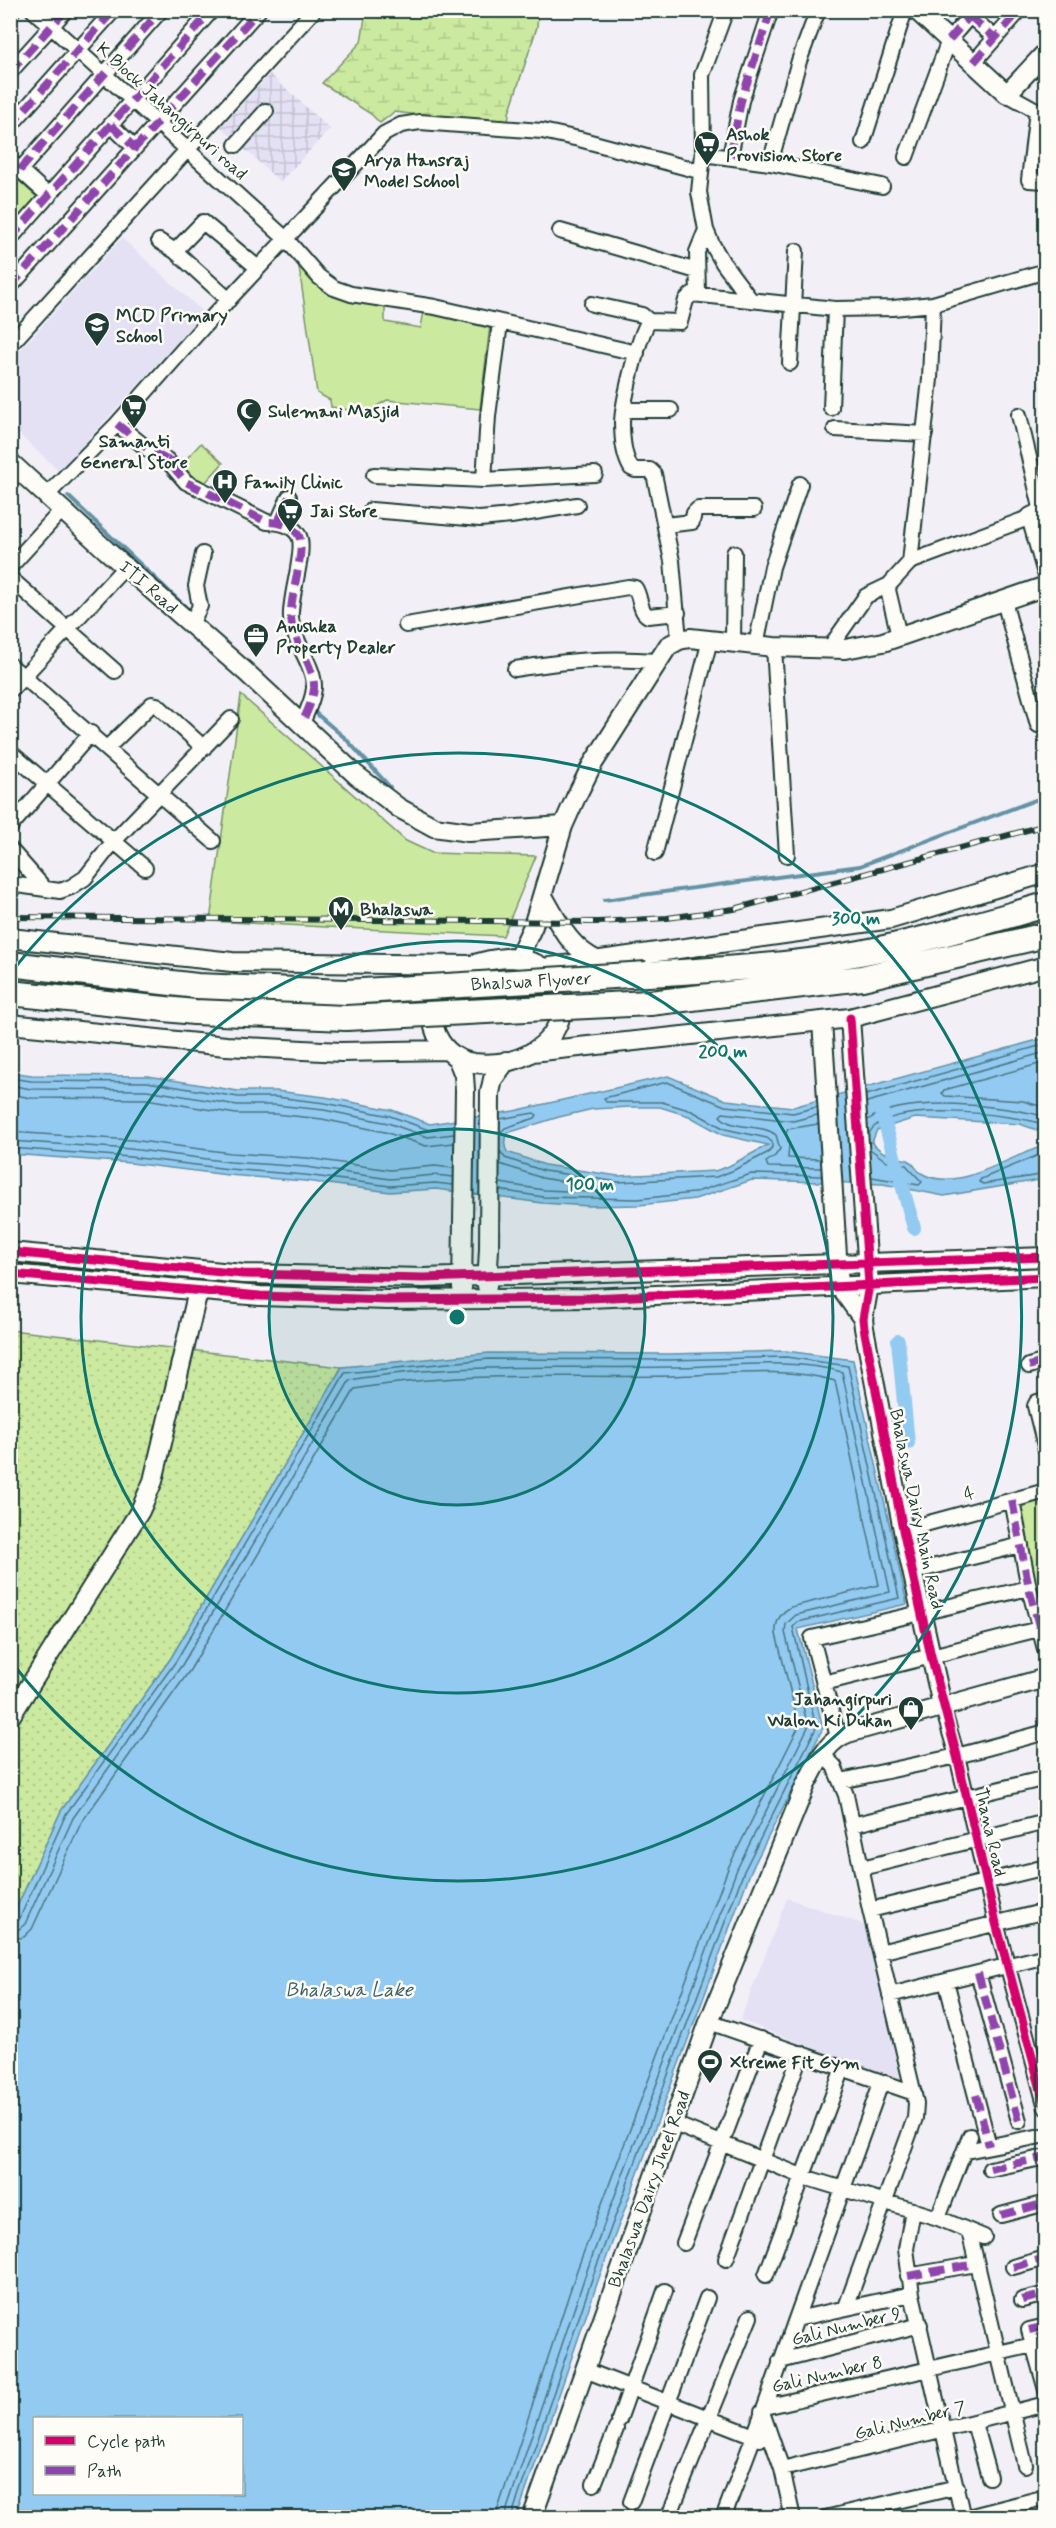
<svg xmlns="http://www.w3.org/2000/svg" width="1056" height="2528" font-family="Mynerve,sans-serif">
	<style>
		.built { fill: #e4e1f4 }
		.industrial { fill: url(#industrial-grid) }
		.grass { fill: url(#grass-dots); stroke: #76936a; stroke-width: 1.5 }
		.wetland { fill: url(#wetland-marsh); stroke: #76936a; stroke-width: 1.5 }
		.park { fill: #cce9a0; stroke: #76936a; stroke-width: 1.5 }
		.water { fill: #92caf1; stroke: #6492a5; stroke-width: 1.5; fill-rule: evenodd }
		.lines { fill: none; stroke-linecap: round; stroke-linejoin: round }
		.shore { stroke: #4d7580; stroke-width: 1.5 }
		.stream { stroke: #6492a5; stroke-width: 4 }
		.canal { stroke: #92caf1; stroke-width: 14 }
		.street-casing { stroke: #1f3d34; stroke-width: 18 }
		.secondary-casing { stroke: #1f3d34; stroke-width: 22 }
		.highway-casing { stroke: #1f3d34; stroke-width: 28 }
		.street { stroke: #fdfcf7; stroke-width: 14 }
		.secondary { stroke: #fdfcf7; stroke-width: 18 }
		.highway { stroke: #fdfcf7; stroke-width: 24 }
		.rail-casing { stroke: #1f3d34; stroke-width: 6 }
		.rail { stroke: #fdfcf7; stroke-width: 4; stroke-dasharray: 11; stroke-linecap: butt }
		.highway-bridge-casing { stroke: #1f3d34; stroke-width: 28; stroke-linecap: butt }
		.highway-bridge { stroke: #fdfcf7; stroke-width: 24 }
		.quiet { stroke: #8e44ad; stroke-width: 8; stroke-dasharray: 15 8; stroke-linecap: butt }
		.cycleway-casing { stroke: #fdfcf7; stroke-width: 13 }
		.cycleway { stroke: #d6006c; stroke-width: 9 }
		.ring { fill: none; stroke: #0f766e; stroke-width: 3 }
		.labels { text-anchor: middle; stroke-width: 5; stroke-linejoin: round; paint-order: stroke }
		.street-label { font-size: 18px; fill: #1f3d34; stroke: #fdfcf7 }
		.poi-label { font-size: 18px; font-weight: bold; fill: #1f3d34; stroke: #fdfcf7; text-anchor: start }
		.water-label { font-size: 20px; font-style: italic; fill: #3c6063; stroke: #fdfcf7 }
		.centre { fill: #0f766e; stroke: #fdfcf7; stroke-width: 3 }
		.ring-label { font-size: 18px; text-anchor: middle; font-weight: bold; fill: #0f766e; stroke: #fdfcf7; stroke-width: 5; stroke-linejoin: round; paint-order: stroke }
	</style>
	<defs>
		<pattern id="industrial-grid" width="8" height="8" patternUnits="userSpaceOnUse" patternTransform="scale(1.5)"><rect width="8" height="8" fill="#e4e1f4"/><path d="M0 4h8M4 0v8" fill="none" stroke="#c3c2d2"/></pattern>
		<pattern id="grass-dots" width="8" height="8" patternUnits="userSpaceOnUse" patternTransform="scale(1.5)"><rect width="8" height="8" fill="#cce9a0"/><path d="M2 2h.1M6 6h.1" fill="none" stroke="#afc98a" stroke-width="1.8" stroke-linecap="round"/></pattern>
		<pattern id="wetland-marsh" width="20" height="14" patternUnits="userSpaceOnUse" patternTransform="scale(1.5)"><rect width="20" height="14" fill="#cce9a0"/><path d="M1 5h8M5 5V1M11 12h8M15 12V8" fill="none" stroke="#afc98a"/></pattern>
	</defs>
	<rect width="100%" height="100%" fill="#f2f0f6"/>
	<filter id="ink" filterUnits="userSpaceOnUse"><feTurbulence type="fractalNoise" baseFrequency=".0167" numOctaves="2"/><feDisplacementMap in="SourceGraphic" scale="12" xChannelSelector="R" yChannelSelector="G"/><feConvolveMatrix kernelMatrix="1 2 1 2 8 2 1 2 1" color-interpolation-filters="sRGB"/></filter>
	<g filter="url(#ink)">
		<path class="built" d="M122,238L204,313L59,471L11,427V360Z
			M787,1898L865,1925L901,2082L740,2020Z"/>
		<path class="industrial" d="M270,74L330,129L280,182L221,127Z"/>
		<path class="grass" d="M10,1330L342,1367L171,1658L61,1811L11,1920Z"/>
		<path class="wetland" d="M366,11H538L537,27L509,113L508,125L394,112L380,123L371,114L322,83L361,42Z"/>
		<path class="park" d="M11,174L38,198L11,228Z
			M298,260L333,294L385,302V322L421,328L424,310L490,325L480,409L387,400L377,406L373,414L331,407L330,400L317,393Z
			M201,443L223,463L203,485L179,467Z
			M241,695L406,841L432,853L536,856L503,936L210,921Z
			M1045,1497V1636L1016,1505Z"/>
		<path class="water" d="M1045,1038V1133L1020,1124L915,1118L877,1130L872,1142C882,1155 893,1157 908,1160C914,1163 916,1170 921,1173C958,1195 1010,1154 1045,1146V1179L944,1196L883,1184L752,1180L695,1199L639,1205L589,1206L542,1203L436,1189L390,1192L305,1181L228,1175L130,1163L11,1154L10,1072L32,1075L148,1076L238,1091H276L325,1097L392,1110L430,1124L514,1111L668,1076L726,1100L793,1107ZM631,1107H660L689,1116L723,1135L768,1145L729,1166L715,1171L618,1176L545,1165L507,1152C504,1146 504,1139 507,1133L559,1117L593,1109Z
			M786,1351L853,1360L907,1604L798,1629L823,1728L750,1873L599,2278L517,2517H11V1920L61,1811L171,1658L342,1367L489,1353L669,1354ZM34,2418H242V2494H34Z"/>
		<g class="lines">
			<path class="shore" d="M1046,1062L944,1090L942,1093L945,1096L1023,1101L1046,1108
				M10,1078L31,1081L147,1082L238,1097H276L325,1103L390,1116L429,1130L454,1126
				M10,1085L31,1089L147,1090L237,1105H275L324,1110L388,1123L428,1137L454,1134
				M10,1094L31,1098L146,1099L236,1114H275L322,1119L385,1132L426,1146L454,1143
				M866,1095L1046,1044
				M867,1102L1046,1052
				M817,1115L793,1121L723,1113L720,1116C733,1131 761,1123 776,1135L780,1149L775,1156L766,1162L768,1167L821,1168
				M868,1120C905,1094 1004,1105 1046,1117
				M818,1124L788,1129L786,1133L789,1144L788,1158L820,1159
				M10,1132L132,1140L231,1153L307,1158L390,1170L435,1166L453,1168
				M500,1133L505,1128L535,1118L537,1115L534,1113L500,1119
				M869,1134C884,1098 1014,1114 1046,1125
				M10,1141L131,1149L230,1162L306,1167L390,1179L435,1175L453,1177
				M10,1148L130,1157L229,1169L305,1175L390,1186L435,1183L453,1185
				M870,1149L886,1161L906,1165L922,1182L919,1185L872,1177
				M500,1151L505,1158L544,1171L618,1182L716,1177L732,1171L769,1152L772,1147V1142L767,1138L725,1129L692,1111L662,1102H606L604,1098L667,1082L725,1106L793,1113L817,1107
				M1046,1152L981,1179L979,1182L983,1184L1046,1174
				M500,1183L544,1190L589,1192L593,1190L590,1186L542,1178L500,1164
				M500,1190L543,1197L638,1199L693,1193L751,1174L821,1176
				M10,1924L19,1920L66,1814L176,1661L345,1373L489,1359L669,1360L786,1357L848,1366L899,1598L798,1622L793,1627L816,1728L744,1871L593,2276L511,2518
				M10,1931L18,1930L25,1924L73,1818L182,1665L350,1380C455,1362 563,1369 669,1367C722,1367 792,1357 842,1372L890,1592L796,1615L786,1624L785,1632L808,1727L737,1869L586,2273L504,2518
				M10,1940L24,1937L32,1929L81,1823L190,1670L355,1389C460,1371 565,1378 670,1376C721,1375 786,1366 835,1381L879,1585L791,1607C780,1613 775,1622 776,1634L799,1726L729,1866L577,2270L495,2518"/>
			<path class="stream" d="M68,496L192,613
				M312,710L345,738L390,787
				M604,900L860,866L1046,796"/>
			<path class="canal" d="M881,1109L914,1228
				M898,1341L908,1443"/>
			<defs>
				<path id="street" d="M33,10L286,239L319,277L334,288L351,294L435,307L637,353
					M726,10L702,75L703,154L699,192L706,230L712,244L723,263L750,299
					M10,13L13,10
					M970,16L995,38
					M974,62L1020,10
					M10,72L66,10
					M1007,94L1045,115
					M1037,110L1029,180L1046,181
					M111,125L135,148
					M10,126L114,10
					M863,142L905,10
					M236,145L266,111
					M703,154L770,163L882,186
					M730,157L741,101L771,10
					M906,157L949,40L975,10
					M10,161L49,196
					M770,163L799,61L818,10
					M20,170L161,10
					M560,231L697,271
					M10,239L212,10
					M159,241L175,251L229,300
					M175,251L203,222L258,268
					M10,287L259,10
					M698,294L697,252L706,230
					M592,304L642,315L649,321
					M10,345L314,10
					M790,363L796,251
					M831,408L835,309
					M624,410H671
					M1019,415L1042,512
					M117,424L150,451L167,460L186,482L267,522C279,522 293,525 299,536C306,551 289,598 291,618C293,642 315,666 314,688C313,700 307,712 302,723
					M835,429L925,434
					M374,475L484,480L595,474
					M484,480L488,416L500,323
					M46,496L117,424L203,327L384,134L401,125L420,122L542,131L579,139L699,171
					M371,510L480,519L511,516L577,505
					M278,522L289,497
					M665,525L692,522L694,513L698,509H754
					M910,562L1031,517
					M10,567L62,510
					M10,578L115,671
					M1004,601L1038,725
					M191,624L200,606L196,586L203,554
					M406,625L628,587L635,588C641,597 639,611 648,616L678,613
					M899,636L888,590L889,585L910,562L930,379L933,304
					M679,640L672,561L654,474L650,470H635L631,468C623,455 622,436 622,422C623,401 638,337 649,321L680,322L686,300L692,294L835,309L893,308L933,304L1046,271
					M733,642L734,553
					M756,645L772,567L800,484
					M774,647L787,855
					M828,650L866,596L889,585
					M10,665L213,841
					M515,669C566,661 604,657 657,661
					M10,691L125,567
					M107,748L152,704L157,705L204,748
					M10,752L145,868
					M10,827L91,733
					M10,849L45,889
					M655,853L710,640
					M10,884L60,891L71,887L85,878L114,841L231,719
					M1029,1366L1046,1361
					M1046,1400L1037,1402L1035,1406L1046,1450
					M1012,1500L1029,1588L1046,1653
					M903,1530L1046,1491
					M912,1572L1021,1545
					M824,1683L1039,1629
					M942,1705L957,1756L996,1923L1046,2108
					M838,1737L812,1638L1029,1588
					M822,1754L834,1766L846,1795L870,1910L916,2103L915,2118L846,2307
					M841,1781L957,1756L1046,1732
					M852,1825L1046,1778
					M862,1868L1046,1822
					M870,1910L1046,1867
					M880,1952L1046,1911
					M978,1973L1019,2121
					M946,1981L989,2146
					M890,1995L1046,1956
					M709,2022L914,2093
					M672,2123L804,2177L938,2218L984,2237
					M966,2151L1046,2135
					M990,2169L1046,2157
					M1001,2215L1046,2203
					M938,2218L970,2136
					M969,2231L1025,2465
					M684,2243L761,2039
					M726,2259L801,2053
					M1013,2267L1046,2258
					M766,2275L843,2068
					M908,2276L976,2264
					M912,2294L906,2249L913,2210
					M1022,2300L1046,2294
					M796,2319L881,2083
					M1046,2326L1029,2330L1046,2390
					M780,2361L920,2325
					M585,2370L754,2436L765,2407L1033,2345
					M765,2407L796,2319L912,2294L963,2518
					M762,2412L782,2469L793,2518
					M619,2420L665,2291
					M974,2423L989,2477
					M782,2469L1046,2404
					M594,2484L616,2429
					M631,2502L707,2298
					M669,2516L750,2317
					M723,2518L754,2436L760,2439
					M825,2518L957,2487
					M964,2518L1046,2497"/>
				<path id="secondary" d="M916,10L1007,94L1046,52
					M10,462L106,550L247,673L356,775L399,808L434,827L469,832L563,826
					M1046,510L1031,517L1046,570
					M543,896C558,922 569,948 598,961
					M10,938L232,962L470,965
					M506,958C594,959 575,1073 474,1063C433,1058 417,1003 450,977C467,964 486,960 506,958Z
					M518,958L533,926L563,826L576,797L592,765L668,646L679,640L690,638L774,647L845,649L883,642L1046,586
					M544,968L891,919L1046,873
					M850,1018L869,1285L863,1319L864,1328L903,1530L942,1705
					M822,1021L839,1286L863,1319
					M10,1024L226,1046L341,1052L446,1050
					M532,1052L850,1018L1046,966
					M458,1060L464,1075L465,1090L462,1288
					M10,1252L243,1274L424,1278L1046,1257
					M10,1274L260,1296L387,1300L590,1298L1046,1277
					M487,1286L489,1249L490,1093L493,1079L506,1061
					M10,1717L140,1511L153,1481L198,1291
					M532,2518L709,2022L806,1784C817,1764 826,1741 848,1733L1046,1678"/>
				<path id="highway" d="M10,964L197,986L346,992
					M647,974C718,970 790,966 860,953C923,941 985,922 1046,905
					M10,993L194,1012L346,1018
					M650,1003L862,978L1046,935"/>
			</defs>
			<use href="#street" class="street-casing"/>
			<use href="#secondary" class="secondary-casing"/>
			<use href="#highway" class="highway-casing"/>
			<use href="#street" class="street"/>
			<use href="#secondary" class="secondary"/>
			<use href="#highway" class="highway"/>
			<defs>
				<path id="rail" d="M10,917L599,922L667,918L734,909L1046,825"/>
			</defs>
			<use href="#rail" class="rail-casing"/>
			<use href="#rail" class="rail"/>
			<defs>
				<path id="highway-bridge" d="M346,992L647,974
					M346,1018L650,1003"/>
			</defs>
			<use href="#highway-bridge" class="highway-bridge-casing"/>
			<use href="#highway-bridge" class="highway-bridge"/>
			<path class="quiet" d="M922,16L928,10
				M970,16L995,38
				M949,40L975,10
				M974,62L1020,10
				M10,72L66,10
				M111,125L135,148
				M10,126L114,10
				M730,157L741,101L771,10
				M20,170L161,10
				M10,239L212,10
				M10,287L259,10
				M117,424L150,451L167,460L186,482L267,522C279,522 293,525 299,536C306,551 289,598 291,618C293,642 315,666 314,688C313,700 307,712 302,723
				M167,460L187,465
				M278,522L289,497
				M1029,1366L1046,1361
				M1012,1500L1029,1588L1046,1653
				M978,1973L1019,2121
				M976,2095L989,2146
				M990,2169L1046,2157
				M1001,2215L1046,2203
				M1013,2267L1046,2258
				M908,2276L976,2264
				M1022,2300L1046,2294
				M1029,2330L1046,2326"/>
			<defs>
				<path id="cycleway" d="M850,1018L869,1285L863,1319L864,1328L903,1530L931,1656L957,1756L996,1923L1046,2108
					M10,1252L243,1274L424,1278L1046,1257
					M10,1274L260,1296L387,1300L590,1298L1046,1277"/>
			</defs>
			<use href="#cycleway" class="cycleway-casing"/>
			<use href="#cycleway" class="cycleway"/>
		</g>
	</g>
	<circle cx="457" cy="1317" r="188" fill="#0f766e" fill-opacity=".12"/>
	<g class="ring">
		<circle cx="457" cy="1317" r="188"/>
		<circle cx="457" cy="1317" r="376"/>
		<path d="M13 970A564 564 0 1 1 13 1664"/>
	</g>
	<defs>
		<symbol id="supermarket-pin" viewBox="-11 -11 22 30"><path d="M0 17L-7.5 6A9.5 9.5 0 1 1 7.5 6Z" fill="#1f3d34" stroke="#fdfcf7"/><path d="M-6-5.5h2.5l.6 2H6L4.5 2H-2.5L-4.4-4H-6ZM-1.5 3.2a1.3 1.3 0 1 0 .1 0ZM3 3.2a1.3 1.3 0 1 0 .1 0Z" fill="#fff"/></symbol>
		<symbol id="school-pin" viewBox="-11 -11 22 30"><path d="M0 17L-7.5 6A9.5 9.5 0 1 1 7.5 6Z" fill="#1f3d34" stroke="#fdfcf7"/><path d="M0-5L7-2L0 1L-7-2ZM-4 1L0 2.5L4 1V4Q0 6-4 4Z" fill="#fff"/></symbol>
		<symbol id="mosque-pin" viewBox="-11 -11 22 30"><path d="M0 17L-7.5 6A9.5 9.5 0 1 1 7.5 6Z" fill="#1f3d34" stroke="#fdfcf7"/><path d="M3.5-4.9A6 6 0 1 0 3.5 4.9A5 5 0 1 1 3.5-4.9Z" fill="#fff"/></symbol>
		<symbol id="hospital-pin" viewBox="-11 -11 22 30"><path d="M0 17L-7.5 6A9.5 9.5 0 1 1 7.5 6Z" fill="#1f3d34" stroke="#fdfcf7"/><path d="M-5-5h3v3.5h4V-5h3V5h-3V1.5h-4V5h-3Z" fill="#fff"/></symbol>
		<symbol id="office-pin" viewBox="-11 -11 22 30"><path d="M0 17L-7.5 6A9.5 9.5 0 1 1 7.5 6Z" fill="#1f3d34" stroke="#fdfcf7"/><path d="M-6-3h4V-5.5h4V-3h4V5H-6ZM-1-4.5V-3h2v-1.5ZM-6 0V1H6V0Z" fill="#fff"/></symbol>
		<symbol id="metro-pin" viewBox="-11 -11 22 30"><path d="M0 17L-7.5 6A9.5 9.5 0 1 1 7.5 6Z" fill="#1f3d34" stroke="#fdfcf7"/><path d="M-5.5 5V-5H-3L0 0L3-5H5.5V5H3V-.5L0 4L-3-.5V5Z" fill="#fff"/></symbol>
		<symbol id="shop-pin" viewBox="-11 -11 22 30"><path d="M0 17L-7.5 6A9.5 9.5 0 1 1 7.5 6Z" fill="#1f3d34" stroke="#fdfcf7"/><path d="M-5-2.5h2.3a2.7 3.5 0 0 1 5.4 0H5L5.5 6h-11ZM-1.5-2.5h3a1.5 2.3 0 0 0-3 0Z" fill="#fff"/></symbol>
		<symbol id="stadium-pin" viewBox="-11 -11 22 30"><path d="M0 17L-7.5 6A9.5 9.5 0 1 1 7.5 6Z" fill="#1f3d34" stroke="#fdfcf7"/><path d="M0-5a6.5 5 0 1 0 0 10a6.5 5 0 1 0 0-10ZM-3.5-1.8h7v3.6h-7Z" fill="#fff"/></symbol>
	</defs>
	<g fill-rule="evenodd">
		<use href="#supermarket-pin" x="692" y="129" width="30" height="40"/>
		<use href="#school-pin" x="329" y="155" width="30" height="40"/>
		<use href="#school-pin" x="82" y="310" width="30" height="40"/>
		<use href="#supermarket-pin" x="119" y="392" width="30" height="40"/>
		<use href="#mosque-pin" x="234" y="396" width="30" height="40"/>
		<use href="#hospital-pin" x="210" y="467" width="30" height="40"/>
		<use href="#supermarket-pin" x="275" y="496" width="30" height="40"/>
		<use href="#office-pin" x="241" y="621" width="30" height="40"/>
		<use href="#metro-pin" x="326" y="894" width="30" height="40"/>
		<use href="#shop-pin" x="896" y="1694" width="30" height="40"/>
		<use href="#stadium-pin" x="695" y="2047" width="30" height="40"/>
	</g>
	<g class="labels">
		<g class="street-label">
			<text transform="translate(172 111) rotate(42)" y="6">K Block Jahangirpuri road</text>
			<text transform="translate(149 587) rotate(41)" y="6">ITI Road</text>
			<text transform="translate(531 981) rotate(-3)" y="6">Bhalswa Flyover</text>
			<text transform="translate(969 1493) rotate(-15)" y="6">4</text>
			<text transform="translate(917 1509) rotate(78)" y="6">Bhalaswa Dairy Main Road</text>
			<text transform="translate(991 1832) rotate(77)" y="6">Thana Road</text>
			<text transform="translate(649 2189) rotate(-70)" y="6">Bhalaswa Dairy Jheel Road</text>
			<text transform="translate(846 2326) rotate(-14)" y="6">Gali Number 9</text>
			<text transform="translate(827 2374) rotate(-13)" y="6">Gali Number 8</text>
			<text transform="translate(910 2420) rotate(-14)" y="6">Gali Number 7</text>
		</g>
		<g class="poi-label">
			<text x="726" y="140">Ashok<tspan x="726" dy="21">Provision Store</tspan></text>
			<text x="364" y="166">Arya Hansraj<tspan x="364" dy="21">Model School</tspan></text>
			<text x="116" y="321">MCD Primary<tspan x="116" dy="21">School</tspan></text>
			<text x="268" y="417">Sulemani Masjid</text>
			<text x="134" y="447" text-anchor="middle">Samanti<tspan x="134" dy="21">General Store</tspan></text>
			<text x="244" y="488">Family Clinic</text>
			<text x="310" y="517">Jai Store</text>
			<text x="276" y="632">Anushka<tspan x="276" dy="21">Property Dealer</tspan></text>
			<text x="360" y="915">Bhalaswa</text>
			<text x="892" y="1705" text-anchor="end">Jahangirpuri<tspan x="892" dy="21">Walon Ki Dukan</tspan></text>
			<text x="730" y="2068">Xtreme Fit Gym</text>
		</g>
		<g class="water-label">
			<text x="349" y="1996">Bhalaswa Lake</text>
		</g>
	</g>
	<circle cx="457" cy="1317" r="9" class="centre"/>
	<g class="ring-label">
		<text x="856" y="924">300 m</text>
		<text x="723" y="1057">200 m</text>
		<text x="590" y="1190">100 m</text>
	</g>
	<rect width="1056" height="2528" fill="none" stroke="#fdfcf7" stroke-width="36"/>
	<rect x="18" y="18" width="1020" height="2492" fill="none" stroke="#1f3d34" stroke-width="2" filter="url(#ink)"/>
	<rect x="33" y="2417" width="210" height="78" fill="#fdfcf7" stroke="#a4b0a9" stroke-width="1.5"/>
	<rect x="45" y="2436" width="30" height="9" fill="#d6006c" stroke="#a4b0a9" stroke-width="1.5"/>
	<text x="87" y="2447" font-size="18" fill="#1f3d34">Cycle path</text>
	<rect x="45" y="2466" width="30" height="9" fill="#8e44ad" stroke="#a4b0a9" stroke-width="1.5"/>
	<text x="87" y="2477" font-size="18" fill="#1f3d34">Path</text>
</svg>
